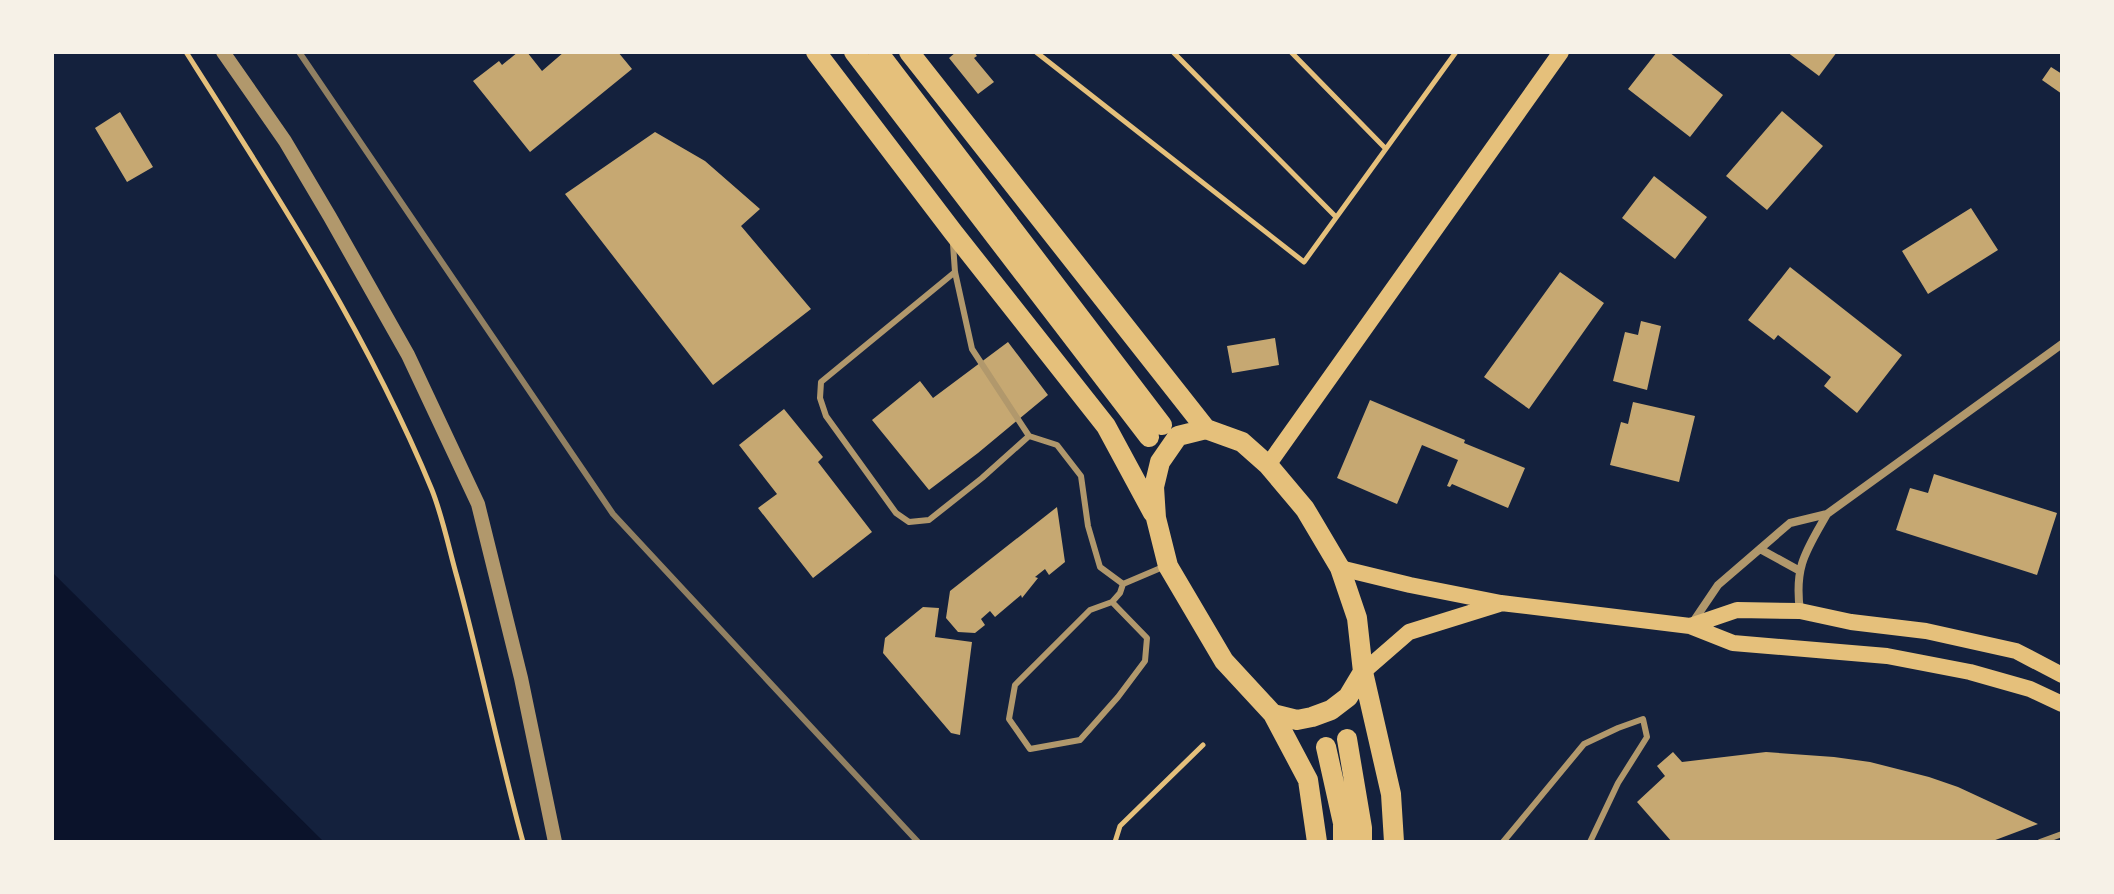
<svg xmlns="http://www.w3.org/2000/svg" width="2114" height="894" font-family="Cabin,sans-serif">
	<style>
		.water { fill: #0b132b }
		.building { fill: #c6a872 }
		.lines { fill: none; stroke-linecap: round; stroke-linejoin: round }
		.path { stroke: #e5c07b; stroke-width: 5 }
		.service { stroke: #b1986c; stroke-width: 6 }
		.minor { stroke: #b1986c; stroke-width: 8 }
		.tertiary { stroke: #b1986c; stroke-width: 14 }
		.secondary { stroke: #e5c07b; stroke-width: 16 }
		.primary { stroke: #e5c07b; stroke-width: 20 }
		.rail { stroke: #918062; stroke-width: 6 }
	</style>
	<rect width="100%" height="100%" fill="#14213d"/>
	<path class="water" d="M52,572L324,842H52Z"/>
	<path class="building" d="M518,52H527L542,71L564,52H618L632,69L530,152L473,81L499,61L502,65Z
		M956,52H974L977,56L974,58L994,82L978,94L949,58Z
		M1657,52H1669L1723,95L1690,137L1628,89Z
		M1787,52H1837L1819,76Z
		M2051,67L2062,74V94L2042,80Z
		M1782,111L1823,146L1767,210L1726,176Z
		M120,112L153,167L127,182L95,128Z
		M655,132L705,161L760,209L741,226L811,309L713,385L565,194Z
		M1654,176L1707,217L1675,259L1622,218Z
		M1971,208L1998,250L1928,294L1902,251Z
		M1790,267L1902,355L1857,413L1824,386L1831,377L1778,335L1774,340L1748,320Z
		M1560,272L1604,303L1529,409L1484,377Z
		M1641,321L1661,326L1647,390L1613,381L1625,332L1638,335Z
		M1275,338L1279,365L1232,373L1227,346Z
		M1008,342L1048,395L978,453L929,490L872,420L920,381L933,398Z
		M1370,400L1465,440L1464,443L1525,468L1508,508L1452,484L1450,487L1447,486L1458,460L1422,445L1397,504L1337,478Z
		M1633,402L1695,416L1679,482L1610,465L1621,422L1628,424Z
		M784,409L823,457L818,462L872,532L813,578L758,508L777,494L739,445Z
		M1934,474L2057,513L2037,575L1896,530L1910,488L1928,493Z
		M1057,507L1065,562L1049,575L1045,569L1035,577L1038,578L1022,598L1021,595L995,617L990,611L981,619L985,625L975,633L958,632L946,618L950,591Z
		M923,607L939,608L935,637L972,642L960,735L951,733L883,653L885,638Z
		M1673,752L1682,762L1766,752L1834,757L1870,762L1929,777L1958,787L2038,824L1990,842H1672L1637,802L1665,776L1657,766Z"/>
	<g class="lines">
		<path class="path" d="M186,52C276,193 368,335 432,490C443,518 449,549 457,577C481,665 499,754 523,842
			M1036,52L1304,262L1456,52
			M1173,52L1336,217
			M1291,52L1385,148
			M1115,842L1120,826L1203,745"/>
		<path class="service" d="M953,244L955,272L972,349L1029,436
			M955,272L821,382L820,398L826,416L896,513L909,522L929,520L982,478L1029,436L1057,445L1081,476L1088,526L1100,567L1123,584L1163,567
			M1112,602L1147,638L1145,661L1118,697L1080,740L1030,749L1009,719L1015,685L1090,610L1112,602L1120,593L1123,584
			M1503,842L1584,744L1618,728L1643,719L1647,737L1618,783L1590,842
			M2040,842L2062,834"/>
		<path class="minor" d="M1760,549L1800,571
			M1800,611C1794,566 1806,551 1827,514
			M1693,622L1718,585L1790,523L1827,514L2062,344"/>
		<path class="tertiary" d="M223,52L285,141L330,217L408,355L478,504L521,678L555,842"/>
		<path class="secondary" d="M1268,465L1561,52
			M1340,568L1410,585L1501,603L1690,626L1733,643L1887,656L1970,672L2030,689L2062,704
			M1690,626L1737,610L1800,611L1851,622L1926,631L2016,651L2062,675
			M1363,672L1409,632L1499,604"/>
		<path class="primary" d="M816,52L953,232L1106,426L1153,513
			M854,52L1149,437
			M878,52L1162,425
			M909,52L1206,429
			M1363,672L1348,697L1331,710L1312,717L1297,720L1273,714L1224,661L1168,566L1156,518L1154,487L1160,462L1178,436L1206,429L1242,442L1268,465L1305,509L1340,568L1357,618L1363,672L1391,794L1394,842
			M1273,714L1308,780L1317,842
			M1347,739L1362,828V842
			M1326,747L1343,823V842"/>
		<path class="rail" d="M299,52L613,514L918,842"/>
	</g>
	<rect width="2114" height="894" fill="none" stroke="#f6f1e7" stroke-width="108"/>
</svg>
